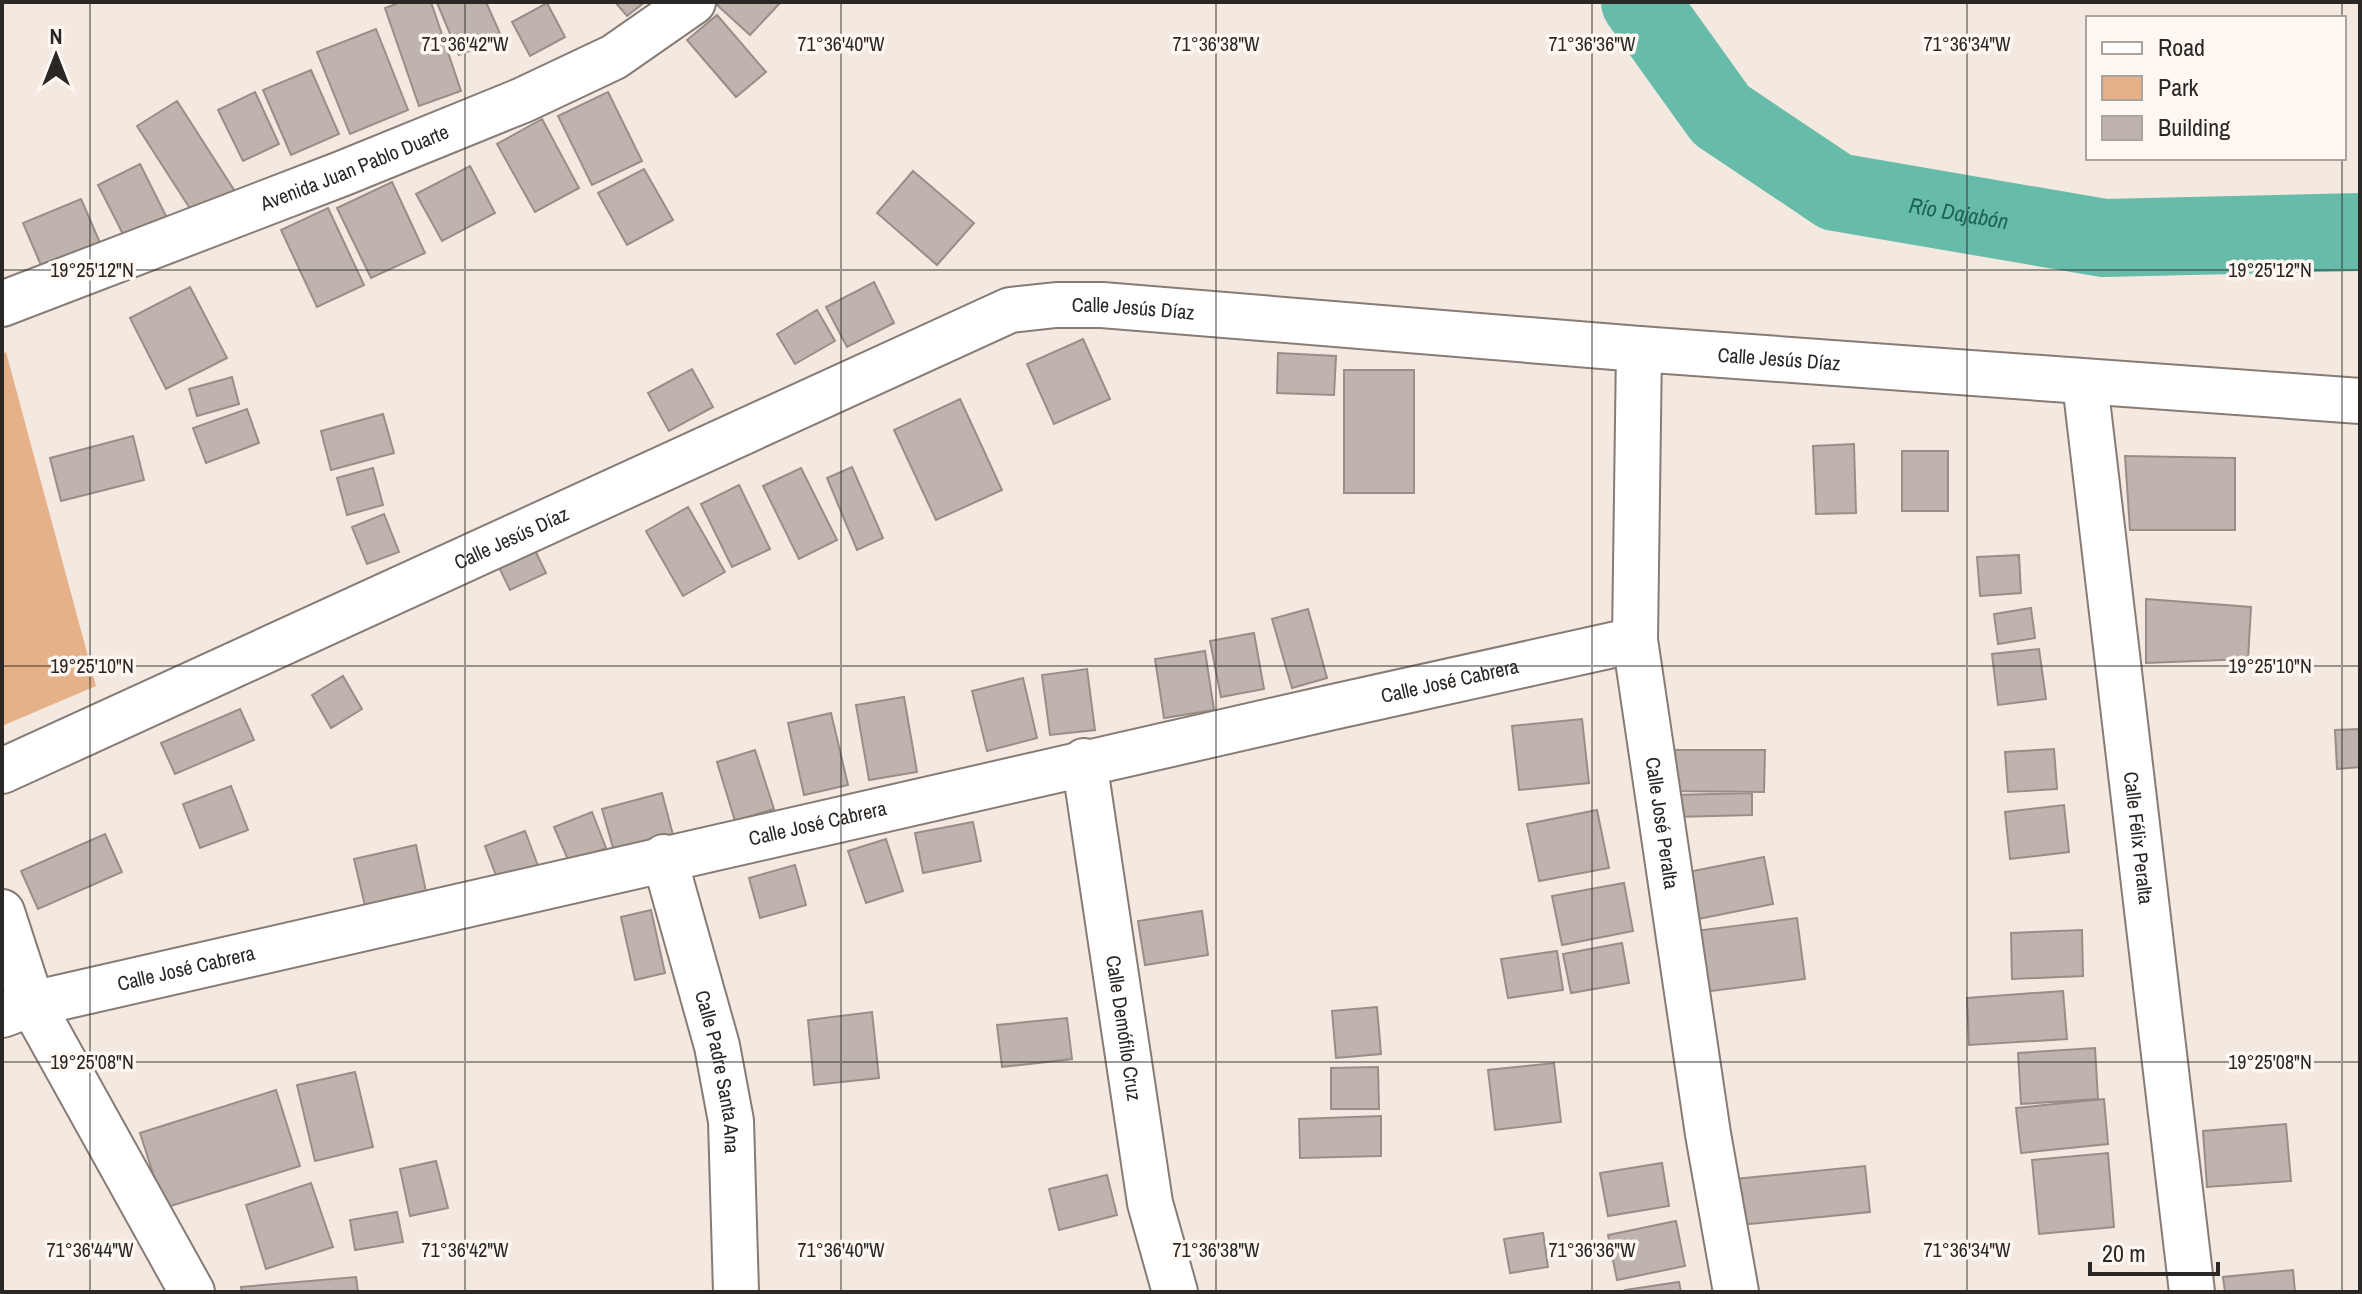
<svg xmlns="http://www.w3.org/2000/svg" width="2362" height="1294" font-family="'Archivo Narrow',sans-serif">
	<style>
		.green { fill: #e6b188 }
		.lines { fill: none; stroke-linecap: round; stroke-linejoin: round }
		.river { stroke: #66bba9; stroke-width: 78 }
		.building { fill: #bfb4ad; stroke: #988e87; stroke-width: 2 }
		.minor-casing { stroke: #867c75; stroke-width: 48 }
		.tertiary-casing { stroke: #867c75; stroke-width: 48 }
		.minor { stroke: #fff; stroke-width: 44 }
		.tertiary { stroke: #fff; stroke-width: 44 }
		.ticks { fill: none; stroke: #2b2724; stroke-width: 2; stroke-opacity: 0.45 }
		.labels { text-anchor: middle; stroke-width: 7; stroke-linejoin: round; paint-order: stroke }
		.street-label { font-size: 20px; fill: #2b2724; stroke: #fef7f2 }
		.water-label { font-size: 22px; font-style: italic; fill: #1e6256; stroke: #fef7f2 }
		.ticks-label { font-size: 20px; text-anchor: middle; fill: #2b2724; stroke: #fef7f2; stroke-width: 7; stroke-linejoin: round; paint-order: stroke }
	</style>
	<rect width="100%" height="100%" fill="#f4e9e1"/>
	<path class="green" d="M6,352L96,686L2,726V354Z"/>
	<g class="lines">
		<path class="river" id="s1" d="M1640,2L1721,115L1836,192L2104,238L2360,232"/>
	</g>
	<path class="building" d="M401,2H431L461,91L419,106L385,8Z
		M441,2H486L502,38L459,55L437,3Z
		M615,2H645L627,16Z
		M720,2H781L750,35L717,5Z
		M547,3L565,37L530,56L512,22Z
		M717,15L766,72L736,97L687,40Z
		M376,29L408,110L350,134L317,52Z
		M311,70L339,134L291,155L263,90Z
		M255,92L279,144L243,161L218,110Z
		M608,92L642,161L592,185L558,116Z
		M177,101L236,193L196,218L137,126Z
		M542,119L579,188L535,212L497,144Z
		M140,164L171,226L129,246L98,185Z
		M470,166L495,213L442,241L416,194Z
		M644,169L673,220L627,245L598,193Z
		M913,171L974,223L937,265L877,213Z
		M392,182L425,253L371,278L337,208Z
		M81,199L101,245L43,270L23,223Z
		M328,208L364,285L317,307L281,230Z
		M874,282L894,323L847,347L826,307Z
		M190,287L227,358L166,389L130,318Z
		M817,310L835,341L795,364L777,334Z
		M1083,339L1110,399L1054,424L1027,364Z
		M1278,353L1336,356L1334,395L1277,393Z
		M692,369L713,407L669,431L648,393Z
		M1344,370H1414V493H1344Z
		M232,377L239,404L197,416L189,389Z
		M960,399L1002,490L936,520L894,430Z
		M247,409L259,443L206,463L193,428Z
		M383,414L394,453L331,470L321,431Z
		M133,436L144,480L61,501L50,458Z
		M1854,444L1856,513L1816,514L1813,446Z
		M1902,451H1948V511H1902Z
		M2125,456L2235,458V530H2130Z
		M852,467L883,538L857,550L827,478Z
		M373,468L383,505L347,515L337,478Z
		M801,468L837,540L799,559L763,486Z
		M739,485L770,549L732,567L701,504Z
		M688,507L725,572L683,596L646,531Z
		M384,514L399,552L367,564L352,527Z
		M530,540L546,573L510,590L494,557Z
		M2019,555L2021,593L1980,596L1977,557Z
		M2146,599L2251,607L2248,659L2146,663Z
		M2031,608L2035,638L1998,644L1994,614Z
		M1308,609L1327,678L1292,688L1272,619Z
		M1254,633L1264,689L1221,697L1210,641Z
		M2039,649L2046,699L1998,705L1992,654Z
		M1205,651L1214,710L1164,718L1155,659Z
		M1087,669L1095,730L1050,735L1042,675Z
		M343,676L362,709L331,728L312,695Z
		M1023,678L1037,738L987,751L972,691Z
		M904,697L917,772L869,780L856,705Z
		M240,709L254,740L175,774L161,743Z
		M831,713L848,785L804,795L788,723Z
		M1582,719L1589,783L1519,790L1512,726Z
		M2360,729V767L2337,769L2335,730Z
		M2054,749L2057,789L2008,792L2005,752Z
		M755,750L774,809L735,821L717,762Z
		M1670,750H1765L1764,792L1669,791Z
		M231,786L248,830L200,848L183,804Z
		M662,793L673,835L614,851L602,809Z
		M1752,793V815L1673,817V795Z
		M2064,805L2069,852L2010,859L2005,812Z
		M1597,810L1609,868L1539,881L1527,824Z
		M592,812L606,848L569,862L554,827Z
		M973,822L981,861L923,873L915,833Z
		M525,831L538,866L498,881L485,846Z
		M105,834L122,872L38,909L21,871Z
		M886,839L903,891L866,903L848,851Z
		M416,845L427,896L366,910L354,859Z
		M1764,857L1773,904L1693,920L1683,873Z
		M795,865L806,905L760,918L749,878Z
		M1624,883L1633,931L1562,945L1552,896Z
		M651,910L665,973L635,980L621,917Z
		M1202,911L1208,955L1145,965L1138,921Z
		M1797,918L1805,979L1696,993L1687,932Z
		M2082,930L2083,976L2012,979L2011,933Z
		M1622,943L1629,983L1571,993L1563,954Z
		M1557,951L1563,990L1508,998L1501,959Z
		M2063,991L2067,1039L1969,1045L1967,998Z
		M1377,1007L1381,1054L1336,1058L1332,1011Z
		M872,1012L879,1078L814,1085L808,1020Z
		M1067,1018L1072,1059L1002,1067L997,1025Z
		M2095,1048L2098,1099L2021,1104L2018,1053Z
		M1554,1063L1561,1122L1495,1130L1488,1070Z
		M1378,1067L1379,1109H1331V1068Z
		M355,1072L373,1147L315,1161L297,1085Z
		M276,1090L300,1166L164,1208L140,1133Z
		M2104,1099L2108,1144L2021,1153L2016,1108Z
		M1381,1116V1156L1300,1158L1299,1119Z
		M2286,1124L2291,1181L2207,1187L2203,1131Z
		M2108,1153L2114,1227L2039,1234L2032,1160Z
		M436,1161L448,1208L410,1216L400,1169Z
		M1662,1163L1669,1206L1608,1216L1600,1173Z
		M1865,1166L1870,1212L1740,1225L1735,1179Z
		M1107,1175L1117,1215L1059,1230L1049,1189Z
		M311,1183L333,1247L266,1269L246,1205Z
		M397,1212L403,1242L355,1250L350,1220Z
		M1676,1221L1685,1266L1617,1280L1608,1235Z
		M1543,1233L1548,1267L1510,1273L1504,1239Z
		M2293,1270L2295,1292H2225L2223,1277Z
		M356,1277L358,1292H242L241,1287Z
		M1679,1282L1681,1292H1626L1625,1290Z"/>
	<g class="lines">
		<defs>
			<g id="minor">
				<path id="s2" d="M1639,349L1635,640L1708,1134L1736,1292"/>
				<path id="s3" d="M2085,383L2192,1292"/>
				<path id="s4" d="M1084,761L1150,1203L1175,1292"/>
				<path id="s5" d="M2,771L1010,310L1056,305H1102L1639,349L2360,401"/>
				<path id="s6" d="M664,857L717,1046L731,1121L736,1292"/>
				<path d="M2,912L32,1004L192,1292"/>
				<path id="s7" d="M2,1015L32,1004C566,880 1100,758 1635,640"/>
			</g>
			<g id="tertiary">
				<path id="s8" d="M2,304L341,174L523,100L614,57L693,2"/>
			</g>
		</defs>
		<use href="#minor" class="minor-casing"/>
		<use href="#tertiary" class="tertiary-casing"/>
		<use href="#minor" class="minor"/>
		<use href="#tertiary" class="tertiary"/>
	</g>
	<path class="ticks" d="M90,2V1292M465,2V1292M841,2V1292M1216,2V1292M1592,2V1292M1967,2V1292M2342,2V18M2342,158V1292M2,270H2360M2,666H2360M2,1062H2360"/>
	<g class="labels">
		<g class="street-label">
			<text dy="7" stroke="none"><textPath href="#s8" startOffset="378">Avenida Juan Pablo Duarte</textPath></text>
			<text dy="7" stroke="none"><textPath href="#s5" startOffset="1232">Calle Jesús Díaz</textPath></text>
			<text dy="7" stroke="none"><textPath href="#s5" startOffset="1880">Calle Jesús Díaz</textPath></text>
			<text dy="7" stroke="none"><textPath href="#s5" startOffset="560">Calle Jesús Díaz</textPath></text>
			<text dy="7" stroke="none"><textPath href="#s7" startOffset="1486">Calle José Cabrera</textPath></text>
			<text dy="7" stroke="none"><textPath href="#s7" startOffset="838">Calle José Cabrera</textPath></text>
			<text dy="7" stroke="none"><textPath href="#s2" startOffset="476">Calle José Peralta</textPath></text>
			<text dy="7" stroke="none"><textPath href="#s3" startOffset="458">Calle Félix Peralta</textPath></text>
			<text dy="7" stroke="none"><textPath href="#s7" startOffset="190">Calle José Cabrera</textPath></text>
			<text dy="7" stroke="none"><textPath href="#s4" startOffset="270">Calle Demófilo Cruz</textPath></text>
			<text dy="7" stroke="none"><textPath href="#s6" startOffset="222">Calle Padre Santa Ana</textPath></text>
		</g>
		<g class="water-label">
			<text dy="8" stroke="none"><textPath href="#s1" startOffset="402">Río Dajabón</textPath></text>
		</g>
	</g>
	<g class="ticks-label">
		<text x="465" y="51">71°36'42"W</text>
		<text x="841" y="51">71°36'40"W</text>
		<text x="1216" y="51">71°36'38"W</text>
		<text x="1592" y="51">71°36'36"W</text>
		<text x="1967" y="51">71°36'34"W</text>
		<text x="92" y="277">19°25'12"N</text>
		<text x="2270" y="277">19°25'12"N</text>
		<text x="92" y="673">19°25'10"N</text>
		<text x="2270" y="673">19°25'10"N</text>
		<text x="92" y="1069">19°25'08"N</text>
		<text x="2270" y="1069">19°25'08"N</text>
		<text x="90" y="1257">71°36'44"W</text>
		<text x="465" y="1257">71°36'42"W</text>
		<text x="841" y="1257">71°36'40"W</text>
		<text x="1216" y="1257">71°36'38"W</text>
		<text x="1592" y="1257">71°36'36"W</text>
		<text x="1967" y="1257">71°36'34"W</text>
	</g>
	<rect width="2362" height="1294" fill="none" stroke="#2b2724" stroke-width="8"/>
	<rect x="2086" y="16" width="260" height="144" fill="#fef7f2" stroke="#aaa4a0" stroke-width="2"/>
	<rect x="2102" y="42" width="40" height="12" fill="#ffffff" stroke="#aaa4a0" stroke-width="2"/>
	<text x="2158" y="56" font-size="24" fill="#2b2724">Road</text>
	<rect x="2102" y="76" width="40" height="24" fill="#e6b188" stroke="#aaa4a0" stroke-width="2"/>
	<text x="2158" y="96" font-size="24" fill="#2b2724">Park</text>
	<rect x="2102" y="116" width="40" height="24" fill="#bfb4ad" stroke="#aaa4a0" stroke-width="2"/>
	<text x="2158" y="136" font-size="24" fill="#2b2724">Building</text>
	<g transform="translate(56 56)" stroke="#fef7f2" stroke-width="6" paint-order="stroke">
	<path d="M0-6L14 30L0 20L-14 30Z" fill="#2b2724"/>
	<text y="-12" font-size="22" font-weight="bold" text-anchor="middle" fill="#2b2724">N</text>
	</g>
	<path d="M2090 1262v12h128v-12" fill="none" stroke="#2b2724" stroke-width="4"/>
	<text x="2102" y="1262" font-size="24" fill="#2b2724" stroke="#fef7f2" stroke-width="6" paint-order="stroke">20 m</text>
</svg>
